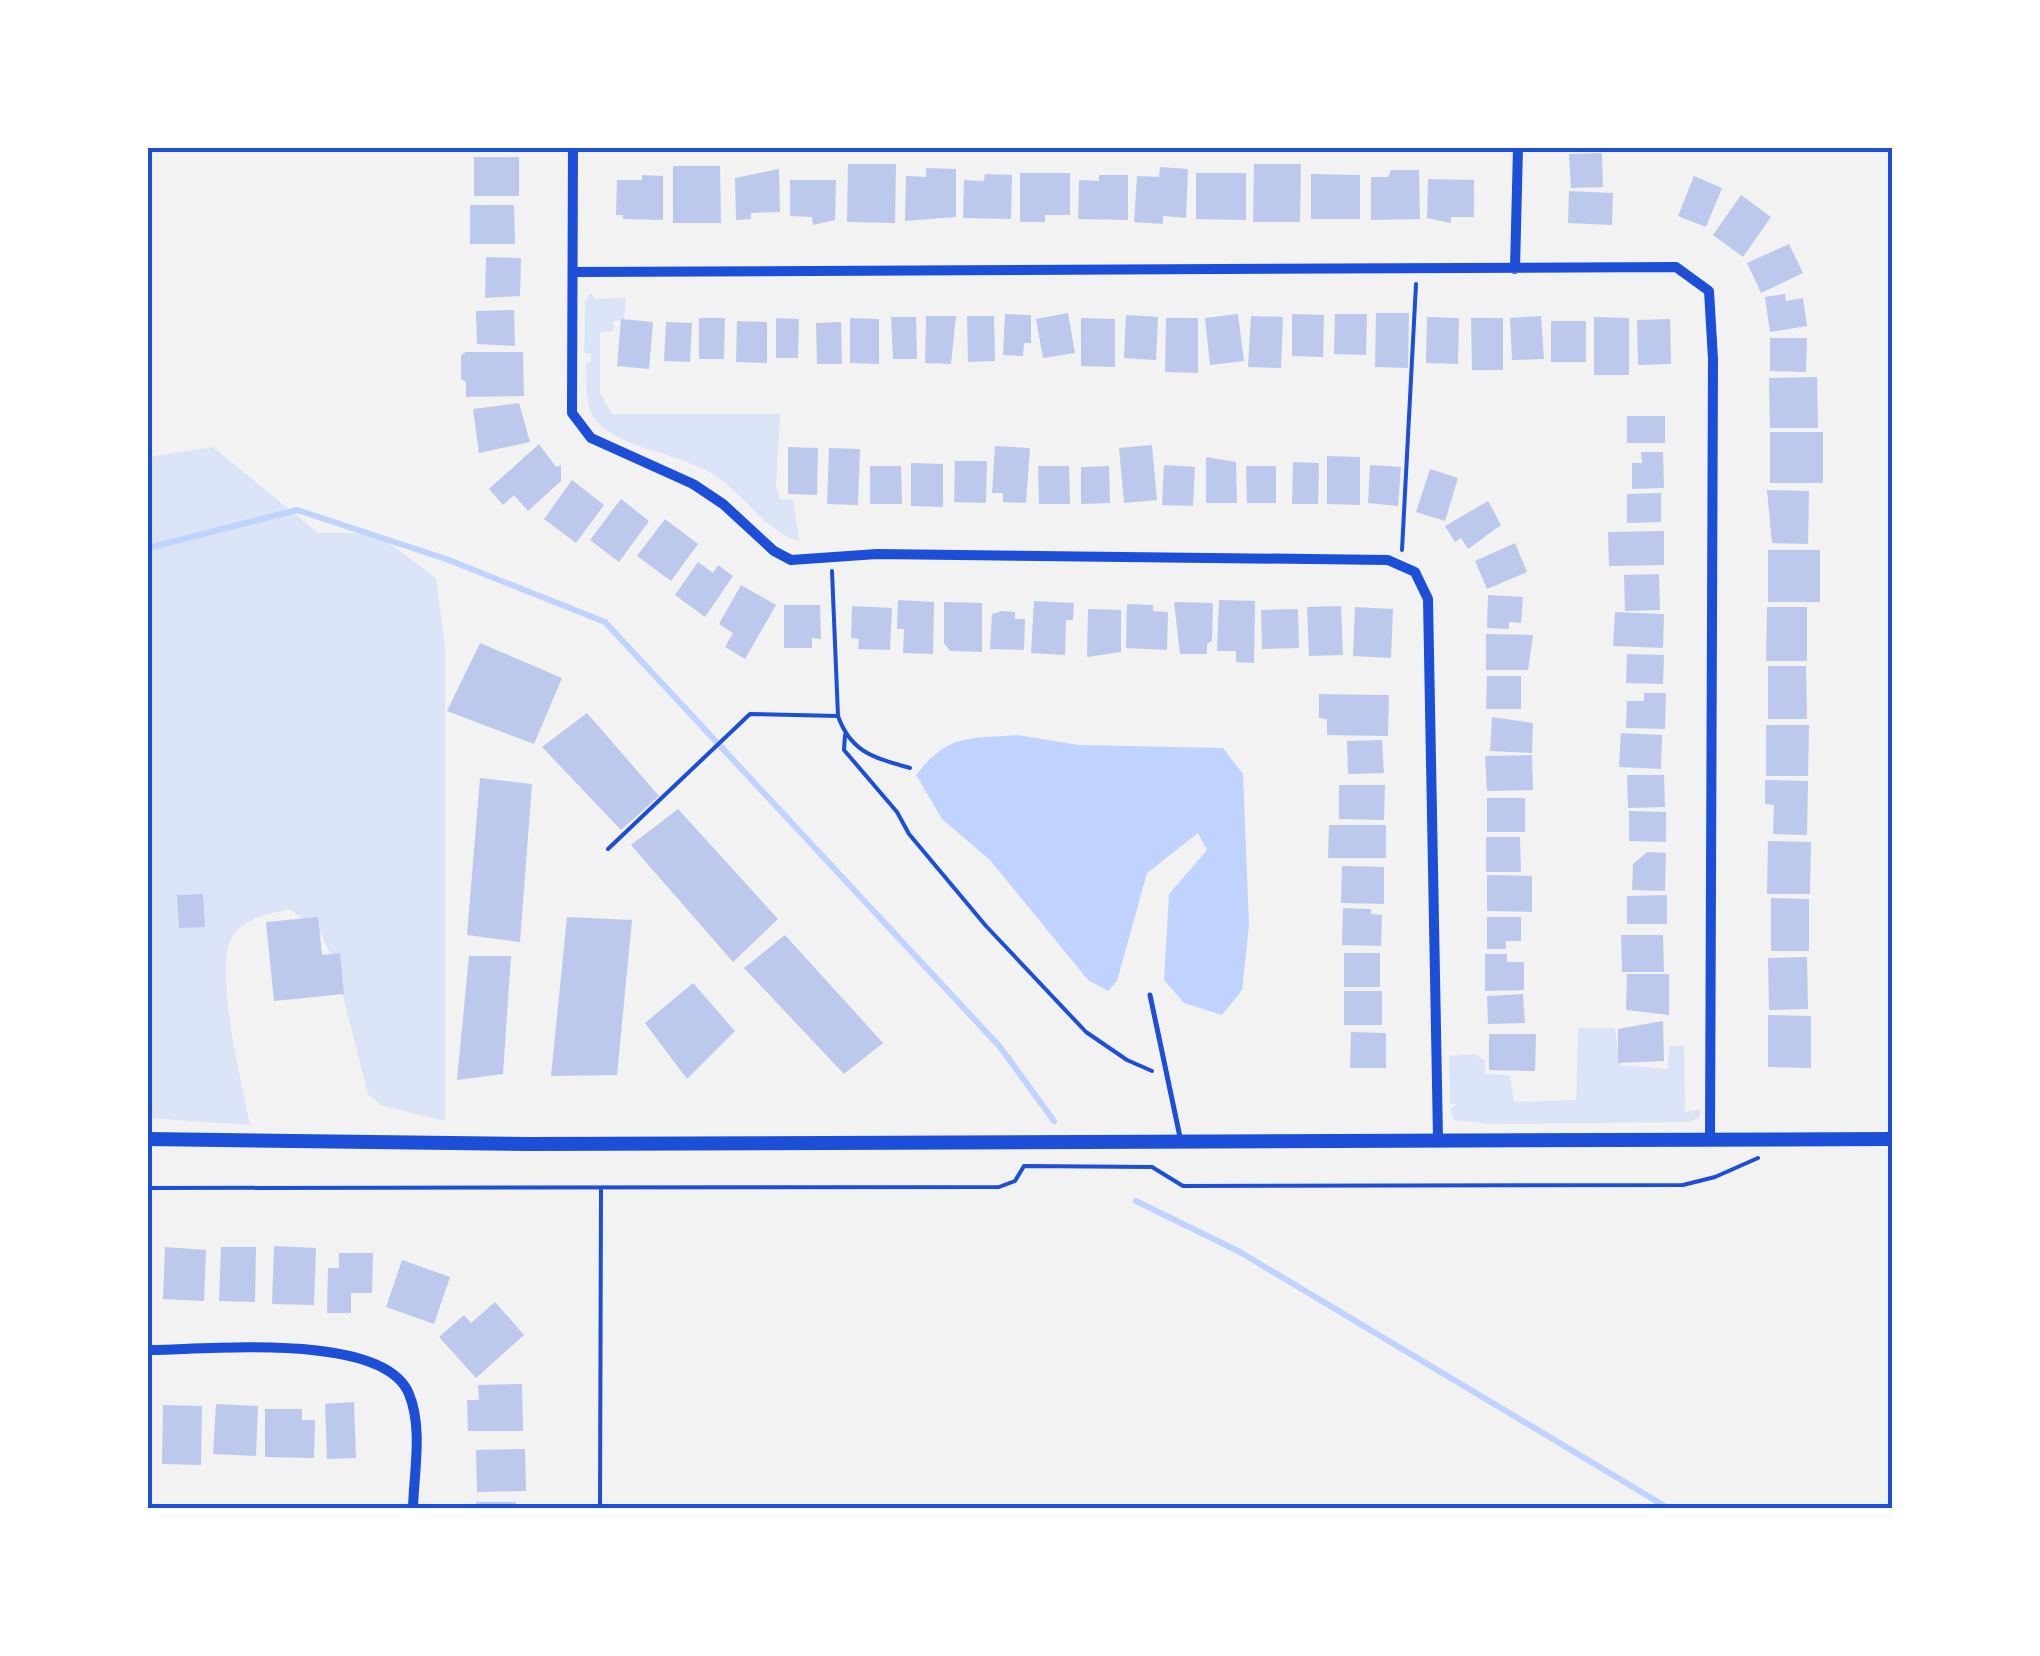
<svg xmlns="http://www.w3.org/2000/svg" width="2040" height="1656" font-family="'Alegreya Sans',sans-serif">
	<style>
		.green { fill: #dbe4f7 }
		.water { fill: #bfd3fe }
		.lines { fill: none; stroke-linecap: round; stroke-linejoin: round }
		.stream { stroke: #bfd3fe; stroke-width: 6 }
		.building { fill: #bdc9ec }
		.path { stroke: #1d4ed8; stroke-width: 4 }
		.service { stroke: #1d4ed8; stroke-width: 5 }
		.minor { stroke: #1d4ed8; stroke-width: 10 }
		.tertiary { stroke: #1d4ed8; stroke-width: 14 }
		.neatline { fill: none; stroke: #1d4ed8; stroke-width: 4 }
	</style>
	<rect width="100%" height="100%" fill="#f2f2f2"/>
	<path class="green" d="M591,293L595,299L626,298L624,320L614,321L613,331L600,332V393L612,414H780L776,485L780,499L793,500L799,541C761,529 743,491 709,472C678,454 619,447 597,422C584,407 587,382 586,363L591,362V353H584L585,301Z
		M213,447L318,533H375L436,578L445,647V1121L381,1105L368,1094L334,961L321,934L290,909C270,914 247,917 234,934C211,963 243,1087 250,1125L148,1118V457Z
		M1578,1028H1615L1620,1065L1667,1069L1670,1046H1684L1685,1112L1701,1109L1699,1118L1688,1122L1489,1124L1454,1120L1450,1109L1457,1104H1450L1449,1056L1475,1054L1485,1061V1074L1510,1075L1514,1102L1576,1100Z"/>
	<path class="water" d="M1018,735L1078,745L1223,748L1243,774L1249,925L1242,990L1222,1015L1184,1003L1164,980L1169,894L1207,850L1198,833L1147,873L1117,981L1108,991L1088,980L990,860L942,819L916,775C949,733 968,739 1018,735Z"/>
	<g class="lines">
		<path class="stream" d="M148,548L297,510L446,559L605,622L1000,1047L1054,1121
			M1136,1201L1240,1252L1668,1508"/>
	</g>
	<path class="building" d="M1602,153L1603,187L1571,188L1569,154Z
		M474,157H519V196H474Z
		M848,164H896L895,223L847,222Z
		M1254,164H1301L1300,222H1253Z
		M673,166H720L721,223H673Z
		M1160,167L1188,169L1186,218L1163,216V224L1134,222L1137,176L1159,177Z
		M926,168L956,169V217L905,221L906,176L926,177Z
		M779,169L780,212L751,213V219L736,220L735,178Z
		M1391,170H1419L1420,219L1371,220V177H1388Z
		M1020,173H1070V215H1045V222H1020Z
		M1196,173H1246V220L1196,219Z
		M985,174L1012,175L1011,219L963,218L964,180L984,181Z
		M1311,174L1360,175V219H1311Z
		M642,175L663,176V220L623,219V215H616L617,180H642Z
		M1099,175H1128V220L1078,219L1079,180L1099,181Z
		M1694,176L1722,188L1706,227L1678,216Z
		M1428,179L1474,180V217H1451V223L1427,218Z
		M790,180H836L835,220L813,225L812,217L790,216Z
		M1569,191L1613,193L1612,225L1568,223Z
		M1741,195L1771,217L1743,257L1713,235Z
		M470,205H514L515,244H470Z
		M1789,244L1803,273L1761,293L1747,263Z
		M486,257L521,258L520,296L485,298Z
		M1785,294L1786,301L1803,298L1807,326L1770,332L1765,297Z
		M514,310L515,346L477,344L476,311Z
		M1068,313L1075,353L1043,358L1036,319Z
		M1376,313H1409L1408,368L1375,367Z
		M1005,314L1031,315V343H1024L1023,356L1003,355Z
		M1238,314L1244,361L1210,365L1205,318Z
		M1292,314L1324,315L1323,357L1292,356Z
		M1335,314H1367L1366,355L1334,354Z
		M1126,315L1158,317L1156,360L1124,358Z
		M926,316H956L951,364L925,363Z
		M967,316H994L995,361L968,362Z
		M1251,316L1283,317L1281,368L1248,367Z
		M1541,316L1544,359L1512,360L1510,318Z
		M891,317H916L917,359H893Z
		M1427,317L1459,318L1458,364L1426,363Z
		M1594,317L1629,318V375H1594Z
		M699,318H725L724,359H699Z
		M776,318L799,319L798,358H776Z
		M850,318L879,319V364L850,363Z
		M1081,318L1115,319V367L1081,366Z
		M1166,318H1198V373L1165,372Z
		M1471,318H1503V370H1472Z
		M621,319L653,322L649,369L617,366Z
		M1670,319L1671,364L1638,365L1637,320Z
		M737,321L767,322V363L736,362Z
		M1551,321H1586V362H1551Z
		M666,322L692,323L690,362L664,361Z
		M841,322L842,364H817L816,323Z
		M1770,338H1807L1806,372L1770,371Z
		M466,352H523L524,396L466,397V382L461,379V355Z
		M1817,377L1818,428H1770L1769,378Z
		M519,403L530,442L479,453L473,409Z
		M1627,416H1665V443H1627Z
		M1770,432H1823V483H1770Z
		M539,444L556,467L561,465V481L528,511L514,495L503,505L489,489Z
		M1152,445L1157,500L1124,503L1119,448Z
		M995,446L1030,448L1026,503L1003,502V493H992Z
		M788,447L818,448L817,495L788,494Z
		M829,448L860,449L858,505L827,504Z
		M1641,452H1663L1664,488L1632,489V463H1642Z
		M1327,456L1360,457V505L1327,504Z
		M1206,457L1236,462L1237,503H1206Z
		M955,461H987L986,503L954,502Z
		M1293,462L1319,463L1318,504H1292Z
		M911,463L943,464V507L911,506Z
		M1164,465L1195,467L1193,506L1162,505Z
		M1370,465L1401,467L1398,506L1368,503Z
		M870,466H901L902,504H870Z
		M1038,466H1069L1070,504H1039Z
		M1109,466L1110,503L1081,504V467Z
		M1246,466H1276V503H1247Z
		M1430,469L1458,478L1445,521L1416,512Z
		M572,480L604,505L576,543L544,519Z
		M1767,490L1809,491L1808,544L1772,543Z
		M1661,493V522L1627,523V494Z
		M621,499L649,521L619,562L590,540Z
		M1488,501L1501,525L1468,549L1461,538L1455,542L1445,526Z
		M665,519L698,544L671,581L637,556Z
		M1664,531V565L1609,566L1608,532Z
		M1515,543L1527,572L1487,589L1475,561Z
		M1768,550H1820V602H1768Z
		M698,562L713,573L718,565L733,576L705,617L675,595Z
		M1659,574L1660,610L1625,611L1624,575Z
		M741,585L776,605L745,659L725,647L733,633L719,624Z
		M1488,595L1523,597L1521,623L1509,622V629L1487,628Z
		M898,600L934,602L933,654L903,653L904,629H897Z
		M1219,600L1255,601L1254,663L1236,662V651H1217Z
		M1034,601L1074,603L1073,620H1066L1065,655L1031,653Z
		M944,602L982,603V652L950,651L944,643Z
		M1174,602L1213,603L1212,641L1207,644V654H1180Z
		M1127,604L1153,605V611L1168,612L1167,650L1126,648Z
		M784,605H820L821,639L812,638V648H784Z
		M852,606L892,608L890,650L858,649L859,639L851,638Z
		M1341,606L1343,655L1309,656L1307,607Z
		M1355,607L1393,609L1391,658L1353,656Z
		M1767,607H1807V661H1766Z
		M1088,609L1121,610V652L1087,657Z
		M1298,609L1299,648L1262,649L1261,610Z
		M1002,611L1015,612V619H1025L1024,650L990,649L992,614Z
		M1615,612L1664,614L1663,648L1613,646Z
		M1486,634L1533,635L1528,670H1486Z
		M480,643L562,678L534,744L447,711Z
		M1627,654L1664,655L1663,684L1626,683Z
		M1768,666H1806L1807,719H1768Z
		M1487,676H1521V709H1486Z
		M1644,693H1666L1665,729L1626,728L1627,701H1644Z
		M1319,694L1389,695L1388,736L1327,735V719L1319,718Z
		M587,713L659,796L621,830L542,747Z
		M1492,717L1533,723L1532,753L1490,751Z
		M1766,725H1809L1808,776H1766Z
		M1621,733L1662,735L1661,769L1619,767Z
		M1382,740L1384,773L1348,774L1347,741Z
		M1532,755L1533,790L1487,791L1485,756Z
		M1627,775H1664L1665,807L1628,808Z
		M480,778L532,784L520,942L467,935Z
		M1765,780L1808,781L1807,835L1773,834L1774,805L1765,804Z
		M1339,785H1385L1384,820L1339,819Z
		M1487,798H1525V832H1487Z
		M678,809L778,919L733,962L631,845Z
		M1629,811L1666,812V842L1629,841Z
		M1329,825H1386V858H1328Z
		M1486,837H1520L1521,872H1486Z
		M1768,841L1811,842L1810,894H1767Z
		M1647,852L1666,853L1665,891L1632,890L1633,864Z
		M1342,866L1384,867V904L1341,903Z
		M1487,875L1532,876V912L1487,911Z
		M203,894L205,927L179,928L177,895Z
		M1667,895V924H1627V896Z
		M1771,898L1809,899V951H1771Z
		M1343,908L1371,909V914L1382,915L1381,946L1342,945Z
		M318,917L322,955L340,953L344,994L274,1001L266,922Z
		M567,917L632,920L617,1075L551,1076Z
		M1487,917H1521V941H1506V949H1487Z
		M785,935L883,1043L844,1074L744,968Z
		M1621,935H1663L1664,972H1622Z
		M1344,953H1380V987H1344Z
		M1485,954H1507V962H1524V990L1485,991Z
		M469,956H511L503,1074L457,1080Z
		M1807,957L1808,1009L1769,1010L1768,958Z
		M1627,974H1669V1015L1626,1010Z
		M693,983L735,1031L687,1079L645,1023Z
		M1344,991H1382V1025H1344Z
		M1523,994L1525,1023L1488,1024L1487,996Z
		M1768,1015L1811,1016V1068L1768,1067Z
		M1663,1021L1664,1061L1618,1063V1029Z
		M1351,1032L1386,1033V1068H1350Z
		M1489,1034H1536L1535,1071L1489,1070Z
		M274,1246L316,1248L314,1305L272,1304Z
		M165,1247L206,1250L204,1301L163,1299Z
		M221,1247H256L255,1302L219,1301Z
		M339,1253H373L372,1293H351V1313H327L328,1268H339Z
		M402,1260L450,1277L434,1324L386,1307Z
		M495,1302L524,1335L476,1378L439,1337L464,1315L471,1323Z
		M522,1384L523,1431H468L467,1400H479L478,1385Z
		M354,1402L356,1458L327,1459L325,1404Z
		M216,1404L258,1406L256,1456L213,1454Z
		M163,1405L202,1406L201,1465L162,1464Z
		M265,1409H302V1420H315L314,1458L265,1457Z
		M525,1449L526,1491L477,1492L476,1450Z
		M476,1502H516V1508H476Z"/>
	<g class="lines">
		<path class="path" d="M1402,550L1416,284
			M832,571L838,716C851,753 875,758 910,768
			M845,735L844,750L897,812L909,834L986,926L1086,1032L1127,1060L1152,1071
			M608,849L750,714L838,716
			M148,1188L999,1187L1015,1181L1024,1166L1152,1167L1183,1186L1683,1185L1715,1177L1758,1158
			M600,1508L601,1189"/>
		<path class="service" d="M1150,995L1180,1137"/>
		<path class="minor" d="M573,148L572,413L591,438L693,484L723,504L774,551L791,560L877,554L1388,560L1415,572L1428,599L1438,1138
			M1515,269L1518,148
			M576,272L1676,267L1709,291L1713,359L1710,1138
			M148,1350C206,1350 384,1331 409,1394C423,1428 414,1472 413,1508"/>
		<path class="tertiary" d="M148,1139L529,1144L1892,1139"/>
	</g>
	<rect width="2040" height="1656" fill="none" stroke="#ffffff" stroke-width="300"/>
	<rect x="150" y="150" width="1740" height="1356" class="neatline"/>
</svg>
